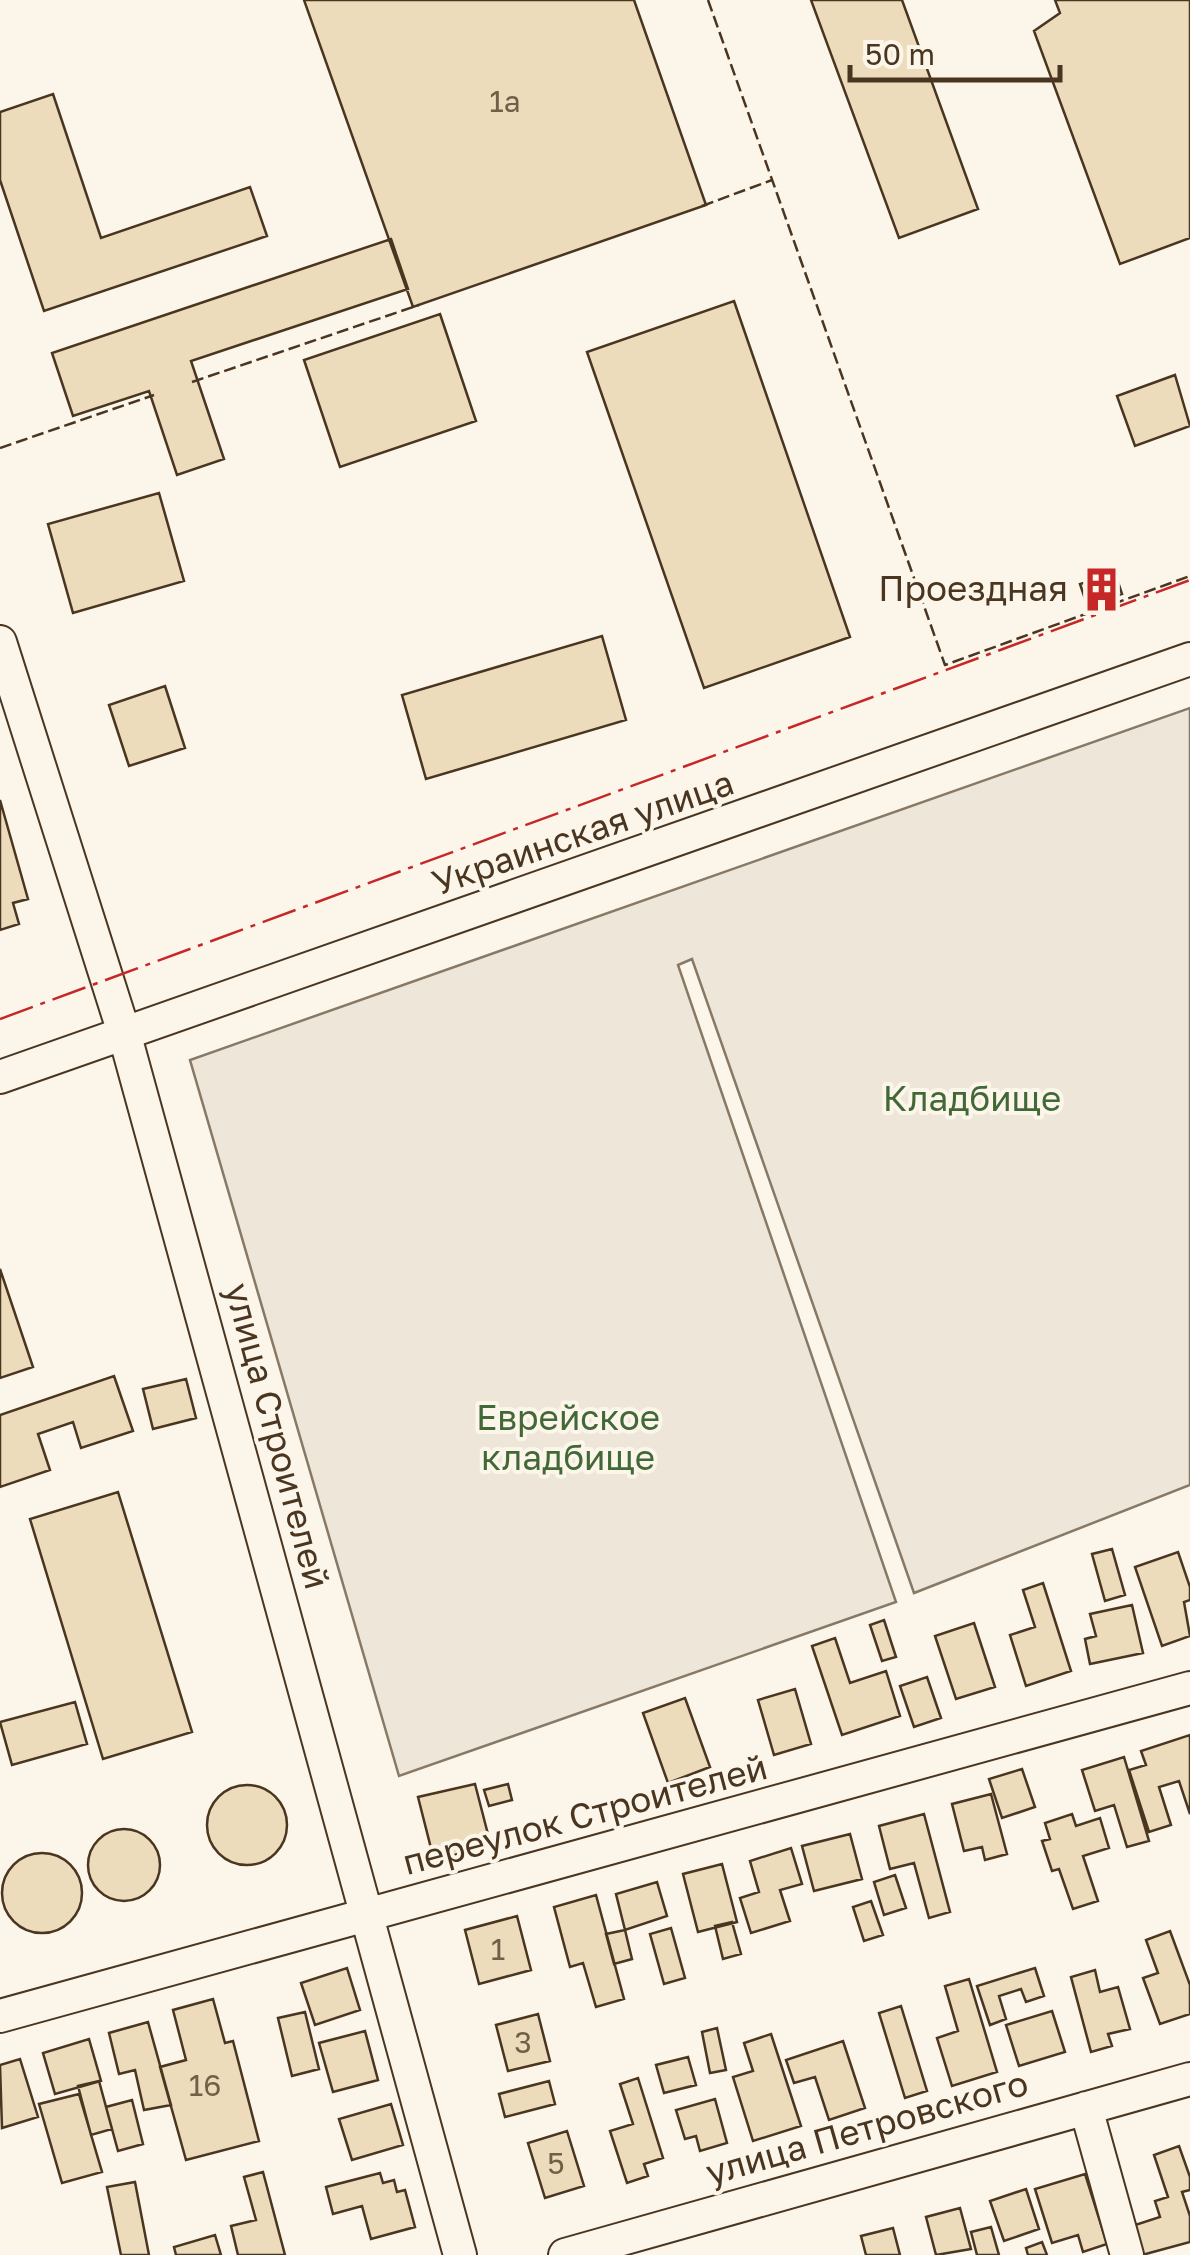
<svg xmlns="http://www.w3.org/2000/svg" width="1190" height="2255" font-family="'Golos Text',sans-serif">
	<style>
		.green { fill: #ede6d9; stroke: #887966; stroke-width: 2.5 }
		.building { fill: #ecdcbc; stroke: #4a3520; stroke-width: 2.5 }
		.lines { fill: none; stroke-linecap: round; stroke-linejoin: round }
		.minor-casing { stroke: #4a3520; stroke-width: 36 }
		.minor { stroke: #fbf6e9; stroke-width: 32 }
		.fence { stroke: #4a3520; stroke-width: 2.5; stroke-dasharray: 12 5; stroke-linecap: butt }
		.power { stroke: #c62828; stroke-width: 2.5; stroke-dasharray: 35 8 5 8; stroke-linecap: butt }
		.labels { text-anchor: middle; stroke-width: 8; stroke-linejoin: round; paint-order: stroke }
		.number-label { font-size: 30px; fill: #725f47 }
		.poi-label { font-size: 35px; fill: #4a3520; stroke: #fbf6e9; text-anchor: end }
		.street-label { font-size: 35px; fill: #4a3520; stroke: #fbf6e9 }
		.park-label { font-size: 35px; fill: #436837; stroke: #fbf6e9 }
	</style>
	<rect width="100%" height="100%" fill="#fbf6e9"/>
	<path class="green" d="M1190,708V1485L914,1593L692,959L678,965L896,1602L399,1776L190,1060Z"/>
	<path class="building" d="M304,0H634L706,205L413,307Z
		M811,0H902L978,209L899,238Z
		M1055,0H1190V238L1120,264L1034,31L1060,13Z
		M53,94L101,238L250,187L267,236L44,311L0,180V112Z
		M391,239L408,289L191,361L224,459L177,475L149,391L73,416L52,353Z
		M734,301L850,637L704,688L587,352Z
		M440,314L476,421L340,467L304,360Z
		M1175,375L1190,426L1135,446L1117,396Z
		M159,493L184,581L73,613L48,524Z
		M1115,573L1122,594L1087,605L1080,584Z
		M602,636L626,720L426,779L402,695Z
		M165,686L185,748L129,766L109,705Z
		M0,800L28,899L13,903L19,924L0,930Z
		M0,1269L33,1367L0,1378Z
		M114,1376L133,1431L81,1448L73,1422L38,1434L50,1470L0,1487V1415Z
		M186,1379L196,1418L153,1429L143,1389Z
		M118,1492L192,1732L103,1759L30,1519Z
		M1112,1549L1125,1595L1105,1601L1092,1554Z
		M1178,1552L1190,1587V1600L1184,1602L1190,1636L1162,1646L1135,1567Z
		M1043,1583L1071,1671L1026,1686L1010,1635L1035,1627L1023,1590Z
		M1132,1605L1143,1653L1090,1664L1085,1639L1096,1636L1090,1614Z
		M884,1620L896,1657L882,1661L870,1625Z
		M974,1623L995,1687L956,1699L935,1636Z
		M835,1638L850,1683L886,1671L900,1716L842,1735L812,1646Z
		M927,1677L941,1718L914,1727L900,1686Z
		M795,1689L811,1744L774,1755L758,1700Z
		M685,1698L710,1767L668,1783L643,1713Z
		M75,1702L87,1744L12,1765L0,1722Z
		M1190,1735V1814L1179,1781L1159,1787L1171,1825L1149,1832L1129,1770L1146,1765L1141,1751Z
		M1124,1757L1149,1841L1127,1847L1114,1805L1095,1811L1082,1770Z
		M1022,1769L1035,1807L1002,1818L989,1779Z
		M475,1784L491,1846L434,1860L418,1797Z
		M508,1784L512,1800L489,1806L484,1790Z
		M207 1825a40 40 0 1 1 80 0a40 40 0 1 1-80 0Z
		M991,1794L1007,1854L985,1860L982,1847L964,1851L952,1804Z
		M924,1814L950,1912L929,1918L914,1863L890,1869L879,1826Z
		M1072,1814L1076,1826L1100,1818L1109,1848L1083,1856L1098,1901L1073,1909L1059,1869L1052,1871L1042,1841L1050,1839L1045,1823Z
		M88 1865a36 36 0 1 1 72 0a36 36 0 1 1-72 0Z
		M850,1834L862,1879L814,1891L802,1846Z
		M791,1848L802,1884L780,1890L790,1921L751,1933L740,1898L759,1892L750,1861Z
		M2 1893a40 40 0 1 1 80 0a40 40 0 1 1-80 0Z
		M722,1864L737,1922L698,1932L683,1874Z
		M895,1875L906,1908L884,1915L874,1882Z
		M657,1882L667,1916L625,1930L616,1894Z
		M596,1895L624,1999L596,2007L583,1963L570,1967L554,1907Z
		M871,1901L883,1935L864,1941L853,1907Z
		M517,1916L531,1970L479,1984L465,1930Z
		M732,1922L741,1954L723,1959L715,1926Z
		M671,1928L685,1978L664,1984L650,1934Z
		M625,1930L632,1959L614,1964L606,1934Z
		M1170,1931L1190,1985V2014L1160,2024L1143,1978L1158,1973L1146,1940Z
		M347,1968L360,2010L315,2025L301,1983Z
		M1035,1968L1044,1996L1026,2002L1021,1989L999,1996L1006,2019L990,2025L977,1986Z
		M1095,1970L1100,1992L1118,1987L1130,2029L1108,2034L1112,2046L1091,2052L1071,1977Z
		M969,1979L997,2072L952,2086L937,2038L958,2031L945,1986Z
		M213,1999L225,2043L233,2041L259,2141L186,2160L160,2067L186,2060L173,2010Z
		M901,2006L927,2091L905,2098L879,2013Z
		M1052,2011L1065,2052L1019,2066L1006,2025Z
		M305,2012L319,2069L292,2076L278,2018Z
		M538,2014L550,2061L508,2071L496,2025Z
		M148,2022L171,2105L144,2110L135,2070L119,2074L109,2033Z
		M717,2028L726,2070L710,2073L702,2032Z
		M365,2031L378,2080L333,2092L319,2043Z
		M771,2034L801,2126L753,2141L733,2077L753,2071L744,2043Z
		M89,2039L101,2081L55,2094L43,2053Z
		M843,2041L865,2108L829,2120L815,2077L794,2083L786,2060Z
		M688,2057L696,2085L664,2093L656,2065Z
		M20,2059L38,2117L2,2128L0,2065Z
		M638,2078L663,2158L644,2164L648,2176L627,2183L610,2131L633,2124L620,2084Z
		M99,2081L112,2129L91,2135L78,2086Z
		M549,2081L555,2104L505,2117L499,2094Z
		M79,2094L102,2172L62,2183L39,2104Z
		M715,2099L727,2143L700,2151L696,2136L685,2139L676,2110Z
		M132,2100L143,2144L118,2151L106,2107Z
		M391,2104L403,2145L352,2160L339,2119Z
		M567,2131L584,2186L545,2198L528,2143Z
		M1179,2146L1190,2177V2190L1182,2192L1190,2216V2242L1142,2255L1132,2226L1160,2217L1155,2201L1168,2197L1154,2155Z
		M263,2172L285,2255H238L231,2226L256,2220L244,2177Z
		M380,2173L383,2183L394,2180L397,2192L405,2190L415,2227L371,2239L362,2206L333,2214L326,2187Z
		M1085,2174L1107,2244L1083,2252L1078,2235L1052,2243L1035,2189Z
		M135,2182L149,2255H121L107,2187Z
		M1026,2189L1039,2229L1004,2241L990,2201Z
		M960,2208L971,2249L936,2255L926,2217Z
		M991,2227L999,2255H977L971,2232Z
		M893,2228L900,2255H866L861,2236Z
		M215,2235L221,2255H176L174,2247Z
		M1042,2242L1047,2255H1028L1026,2248Z"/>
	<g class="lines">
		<defs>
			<path id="minor" d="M0,642L125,1036L460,2255
				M0,1077L1190,659
				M0,2016L1190,1688
				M1086,2108L1127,2255
				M565,2255L1190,2079"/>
		</defs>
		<use href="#minor" class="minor-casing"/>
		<use href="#minor" class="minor"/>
		<path class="fence" d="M708,0L945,665L1190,576
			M702,206L772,180
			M192,382L419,305
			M0,448L154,395"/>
		<path class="power" d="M0,1019L1190,580"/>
	</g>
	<defs>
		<symbol id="building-bare" viewBox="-9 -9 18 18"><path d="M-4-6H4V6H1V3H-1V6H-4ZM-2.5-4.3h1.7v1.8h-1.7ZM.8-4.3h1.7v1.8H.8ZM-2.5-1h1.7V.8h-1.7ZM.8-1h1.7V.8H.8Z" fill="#c62828" stroke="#fbf6e9" stroke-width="2.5" paint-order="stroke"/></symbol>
	</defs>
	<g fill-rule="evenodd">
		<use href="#building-bare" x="1070" y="558" width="63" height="63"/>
	</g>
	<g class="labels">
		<g class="number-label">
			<text x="505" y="112">1а</text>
			<text x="498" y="1960">1</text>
			<text x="523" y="2053">3</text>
			<text x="205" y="2096">16</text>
			<text x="556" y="2174">5</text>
		</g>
		<g class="poi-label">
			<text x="1068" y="601">Проездная</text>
		</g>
		<g class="street-label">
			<text transform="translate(583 833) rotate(-19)" y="12">Украинская улица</text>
			<text transform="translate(277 1436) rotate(75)" y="12">улица Строителей</text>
			<text transform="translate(585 1815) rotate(-15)" y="12">переулок Строителей</text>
			<text transform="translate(867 2128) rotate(-16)" y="12">улица Петровского</text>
		</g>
		<g class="park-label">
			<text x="972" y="1111">Кладбище</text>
			<text x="568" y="1430">Еврейское<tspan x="568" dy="40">кладбище</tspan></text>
		</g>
	</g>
	<path d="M850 65v15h210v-15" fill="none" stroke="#4a3520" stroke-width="5"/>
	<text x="865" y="65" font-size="30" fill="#4a3520" stroke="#fbf6e9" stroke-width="8" paint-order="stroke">50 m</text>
</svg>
